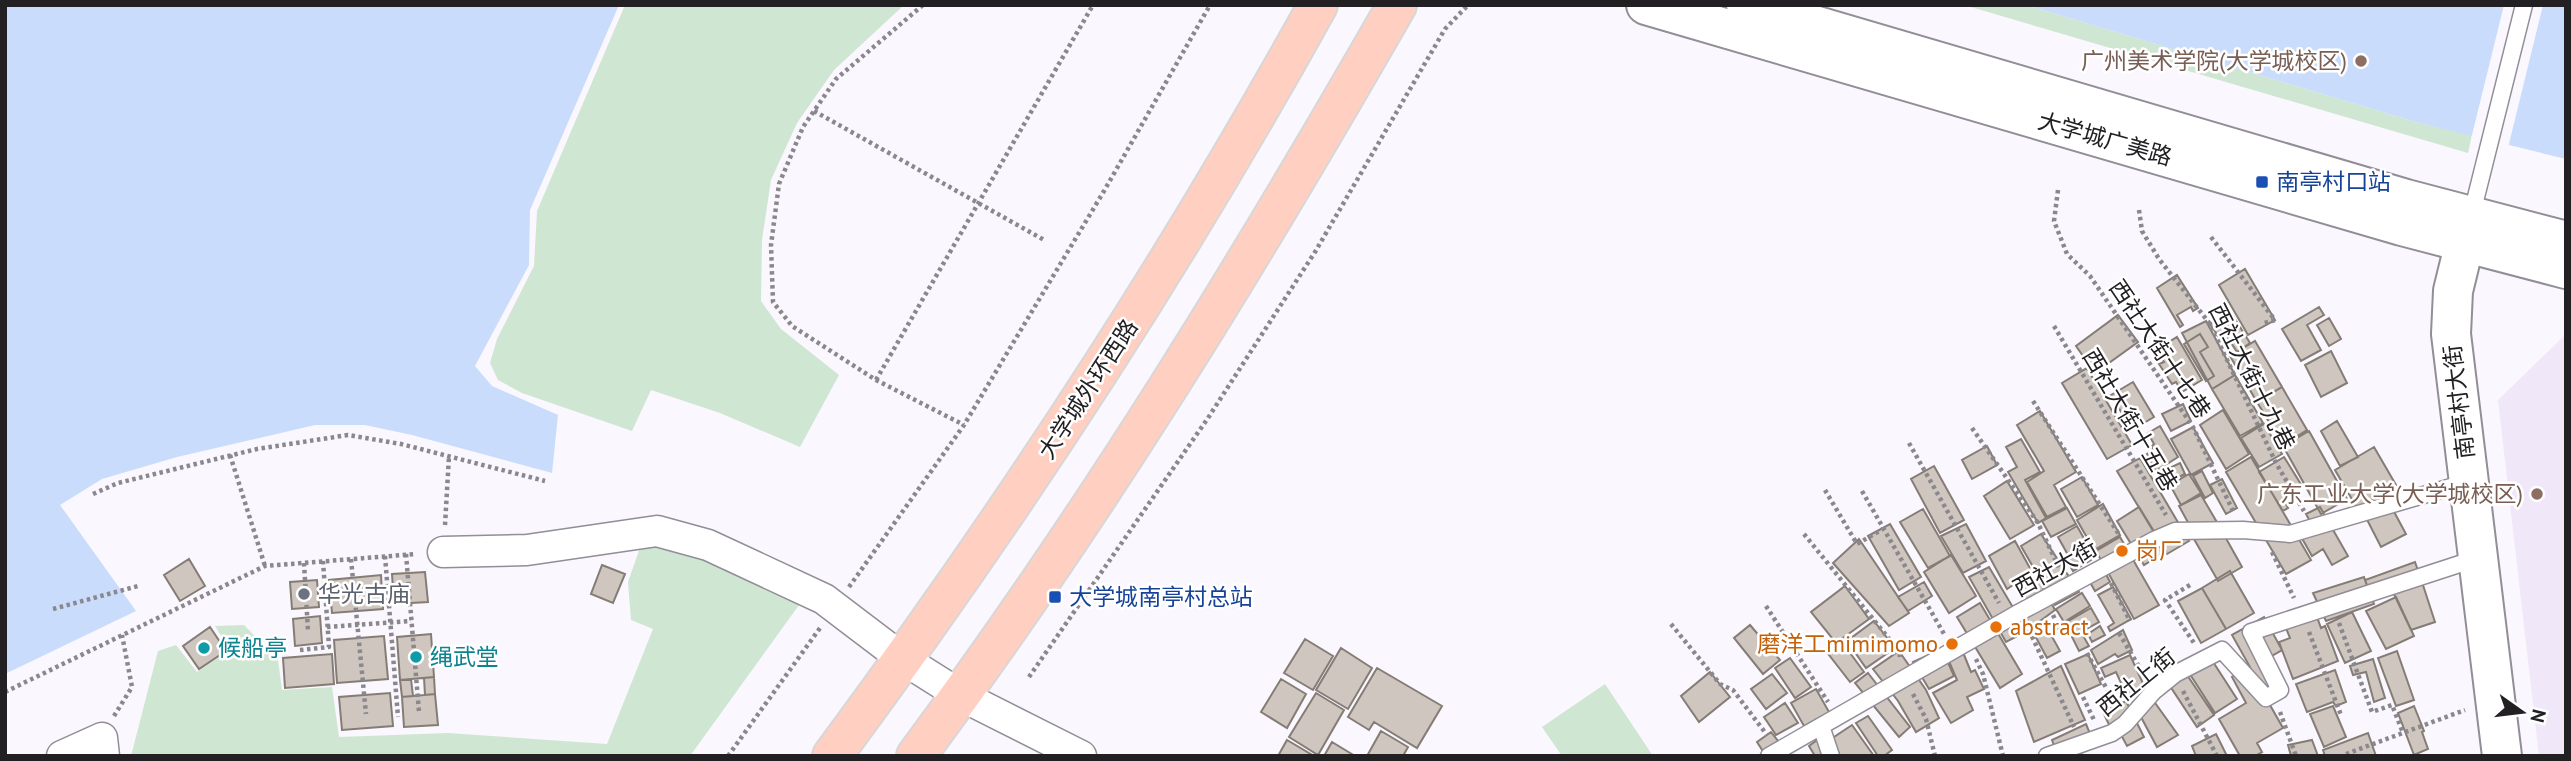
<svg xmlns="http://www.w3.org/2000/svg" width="2571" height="761" font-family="'PT Sans','Noto Sans SC',sans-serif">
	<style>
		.built { fill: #f0e8f8 }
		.green { fill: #cfe6d2 }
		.water { fill: #cadcfb }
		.pier { fill: #faf7fe }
		.building { fill: #cfc7bf; stroke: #847c75; stroke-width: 2 }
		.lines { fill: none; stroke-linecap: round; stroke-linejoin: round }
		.service-casing { stroke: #928d96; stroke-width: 19 }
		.minor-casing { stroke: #928d96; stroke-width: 33 }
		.tertiary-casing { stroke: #928d96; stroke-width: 42 }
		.secondary-casing { stroke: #928d96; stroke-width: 42 }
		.primary-casing { stroke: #d7d7d7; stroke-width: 42 }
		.path { stroke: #8a888d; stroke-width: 4.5; stroke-dasharray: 3.5 3.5; stroke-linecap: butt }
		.service { stroke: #fff; stroke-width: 16 }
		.minor { stroke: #fff; stroke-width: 30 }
		.tertiary { stroke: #fff; stroke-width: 38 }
		.secondary { stroke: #fff; stroke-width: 38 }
		.primary { stroke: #ffcfc2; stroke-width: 38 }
		.education-dot { fill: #8d6e63; stroke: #fff; stroke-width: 2.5 }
		.transit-dot { fill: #1a4fb4; stroke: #fff; stroke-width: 2.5 }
		.food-dot { fill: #e8710a; stroke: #fff; stroke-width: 2.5 }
		.worship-dot { fill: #6b7280; stroke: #fff; stroke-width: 2.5 }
		.culture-dot { fill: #0f9aa8; stroke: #fff; stroke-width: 2.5 }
		.labels { text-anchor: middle; stroke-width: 5; stroke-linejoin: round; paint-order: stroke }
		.education-label { font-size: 23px; fill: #785e54; stroke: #fff; text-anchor: end }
		.street-label { font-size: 23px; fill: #222023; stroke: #fff }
		.transit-label { font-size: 23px; fill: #164399; stroke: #fff; text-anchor: start }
		.food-label { font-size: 23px; fill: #c56008; stroke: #fff; text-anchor: start }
		.worship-label { font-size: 23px; fill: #5b616d; stroke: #fff; text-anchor: start }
		.culture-label { font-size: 23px; fill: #0d838f; stroke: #fff; text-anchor: start }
	</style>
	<rect width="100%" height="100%" fill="#faf7fe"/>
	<path class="built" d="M2565,335L2566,756H2539L2498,400Z"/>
	<path class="green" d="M625,5H904L834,70L797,123L771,180L762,240L761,301L781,329L839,375L800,447L720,413L651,390L632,431L522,393L498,380L490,363L497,339L534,266L537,211Z
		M1964,5H2026L2419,123L2472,135L2468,153Z
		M658,541L739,573L799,605L690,756H131L158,651L176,645L197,672L230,650L215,626L244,625L278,660L282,690L332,687L339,737L448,733L607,744L653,629L631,620L628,582L641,545Z
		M1605,684L1653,756H1562L1542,727Z"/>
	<path class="water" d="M5,5H619L530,210L529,265L475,366L492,386L558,415L552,473L412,435L365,425H315L177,457L102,479L60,505L136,611L5,674Z
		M2026,5H2566V159L2419,123Z"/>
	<path class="pier" d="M2504,5H2543L2508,148L2471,139Z"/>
	<path class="building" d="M2245,269L2275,320L2248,335L2219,285Z
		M2177,275L2198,308L2193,311L2191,307L2177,315L2183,325L2180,327L2157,288Z
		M2319,307L2324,315L2307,325L2321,350L2301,361L2282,329Z
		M2230,311L2250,343L2237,352L2224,332L2218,336L2210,324Z
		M2118,315L2138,342L2095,373L2076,346Z
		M2329,318L2341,339L2329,346L2317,325Z
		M2206,321L2235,375L2212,389L2182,333Z
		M2200,334L2208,347L2200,352L2214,376L2206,381L2184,344Z
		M2177,337L2202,380L2182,392L2176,382L2172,384L2159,364L2164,362L2156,350Z
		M2255,341L2282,387L2257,402L2230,356Z
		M2331,351L2347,383L2321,397L2305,365Z
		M2087,368L2132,445L2107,459L2062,383Z
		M2235,375L2263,423L2240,436L2212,389Z
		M2133,382L2154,417L2132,430L2111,395Z
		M2282,387L2307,430L2283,445L2257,402Z
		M2183,404L2191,421L2171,431L2162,414Z
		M2223,410L2249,454L2226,469L2200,425Z
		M2040,411L2076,472L2054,485L2066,507L2047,517L2027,482L2044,471L2017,425Z
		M2337,421L2358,457L2340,466L2321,431Z
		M2264,424L2282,454L2259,467L2241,438Z
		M2160,426L2178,457L2156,471L2147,454L2154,450L2151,447L2154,444L2148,433Z
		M2193,427L2213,463L2191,475L2171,439Z
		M2309,431L2347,499L2321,514L2283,446Z
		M2021,439L2040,472L2025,480L2046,518L2038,523L2008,472L2017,467L2006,447Z
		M1987,446L1997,465L1972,479L1962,460Z
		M2374,447L2396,485L2357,508L2335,470Z
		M2251,457L2311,560L2286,574L2226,472Z
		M2284,457L2302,486L2283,498L2288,508L2283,511L2259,472Z
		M2140,458L2189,541L2167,554L2117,471Z
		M2180,463L2185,474L2165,484L2159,473Z
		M1934,466L1964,520L1940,533L1911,479Z
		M2202,471L2213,493L2205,498L2193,476Z
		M2189,474L2201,493L2181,505L2170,485Z
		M2082,477L2098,505L2077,517L2061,489Z
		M2222,479L2237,508L2226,514L2210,485Z
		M2007,481L2034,525L2010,539L1984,496Z
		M2384,493L2406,534L2381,547L2360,506Z
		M2201,495L2218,524L2196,537L2179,506Z
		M2103,504L2120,535L2094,550L2077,520Z
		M2139,507L2166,551L2144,565L2117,521Z
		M2320,507L2348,556L2332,565L2323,549L2312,556L2299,533L2312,525L2306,514Z
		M2067,508L2076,524L2051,537L2042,521Z
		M1923,509L1950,556L1928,568L1900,522Z
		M1890,524L1921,577L1899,590L1868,536Z
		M1966,524L1986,561L1963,573L1941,536Z
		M2218,524L2242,567L2218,581L2194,539Z
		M2077,526L2091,551L2087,553L2091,560L2073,571L2065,557L2068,555L2058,537Z
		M2041,534L2079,592L2055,605L2021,546Z
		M2120,537L2159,605L2134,619L2096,551Z
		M1859,539L1909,613L1889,626L1833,563Z
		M2015,541L2032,572L2007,589L1989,556Z
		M1951,555L1976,596L1949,613L1924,572Z
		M189,559L205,586L180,601L164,575Z
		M2099,561L2110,582L2095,591L2083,570Z
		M2415,562L2422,582L2372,600L2365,580Z
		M602,565L625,574L613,603L591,594Z
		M1989,567L2027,631L2006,642L1969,577Z
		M2230,571L2254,613L2226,629L2202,588Z
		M425,572L428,602L394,604L392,574Z
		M381,575L383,609L332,613L329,580Z
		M2364,577L2374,604L2326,621L2313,593Z
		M2038,578L2055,610L2032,627L2026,618L2032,613L2018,588Z
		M317,580L319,607L292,609L290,582Z
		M1924,582L1932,596L1908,611L1898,597Z
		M2422,582L2435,622L2411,630L2391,588Z
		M1845,586L1869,619L1836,643L1811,612Z
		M2113,587L2131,619L2110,631L2108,627L2114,623L2098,595Z
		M2202,588L2226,629L2201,643L2178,601Z
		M2082,593L2090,606L2064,622L2056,609Z
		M2396,597L2414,636L2386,649L2366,611Z
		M1980,603L2022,674L2000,688L1957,617Z
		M2091,608L2099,622L2081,632L2089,646L2079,651L2065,623Z
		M2352,612L2371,651L2345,663L2327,624Z
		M320,616L322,643L295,646L293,619Z
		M2264,617L2282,650L2263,661L2280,690L2266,698L2283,728L2257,743L2262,752L2255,756H2240L2219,719L2246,703L2232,677L2250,667L2232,635Z
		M2317,617L2321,628L2325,626L2338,661L2293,679L2279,642L2290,638L2286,628Z
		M1874,621L1895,648L1866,668L1847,641Z
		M2045,624L2060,651L2047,658L2033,632Z
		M1750,625L1780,660L1763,674L1734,638Z
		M2100,626L2105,635L2092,642L2088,634Z
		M210,627L226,651L199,669L183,646Z
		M2123,630L2132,650L2118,657L2115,654L2098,664L2091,650Z
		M431,634L434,677L400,680L397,637Z
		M384,636L388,679L337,683L334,640Z
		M1305,639L1333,656L1313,690L1284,673Z
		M1958,640L1971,672L1975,670L1984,689L1967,697L1973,710L1951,723L1933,693L1957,680L1943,647Z
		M1842,642L1864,672L1850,682L1826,651Z
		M1341,648L1372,668L1348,709L1316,690Z
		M1942,649L1954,676L1929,689L1913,662Z
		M1899,651L1926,690L1939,718L1916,732L1898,701L1873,669Z
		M2206,651L2237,699L2215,713L2184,665Z
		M2397,651L2414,700L2396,706L2378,658Z
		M332,654L334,684L285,688L283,658Z
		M2088,654L2101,684L2079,694L2065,664Z
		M2130,655L2146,690L2128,698L2116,672L2105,677L2101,668Z
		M1790,658L1811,687L1795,698L1775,668Z
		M2373,659L2385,698L2374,702L2366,672L2353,675L2350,666Z
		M2061,666L2085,720L2034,742L2016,691Z
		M1377,668L1442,706L1417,748L1374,722L1369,730L1348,717Z
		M2183,669L2214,715L2197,727L2166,680Z
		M2335,670L2346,702L2336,706L2333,702L2307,712L2296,684Z
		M1710,672L1730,697L1699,722L1681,696Z
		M1868,673L1910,727L1899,737L1855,683Z
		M1772,674L1787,693L1766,709L1751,689Z
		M434,677L435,694L425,695L424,678Z
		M411,679L413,696L402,697L400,680Z
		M1281,679L1306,694L1287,728L1261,712Z
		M1816,689L1829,712L1804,726L1791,703Z
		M390,693L393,726L342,730L339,697Z
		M1316,693L1344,710L1318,755L1289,737Z
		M2148,693L2178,735L2157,747L2133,702Z
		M435,694L438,725L404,727L402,697Z
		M2126,701L2144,737L2127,746L2118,729L2112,731L2103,712Z
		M1785,703L1798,723L1776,735L1764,717Z
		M2333,706L2346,737L2324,747L2310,714Z
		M2414,706L2424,731L2422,732L2428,749L2414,755L2398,713Z
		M1868,716L1892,750L1884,756H1878L1856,723Z
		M2086,724L2095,746L2075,756H2058L2052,740Z
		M1852,725L1874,756H1839L1828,741Z
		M1381,731L1408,747L1403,756H1367Z
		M1771,732L1790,756H1766L1757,742Z
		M2368,733L2376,756H2325L2323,750Z
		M2216,734L2227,756H2196L2192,746Z
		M1821,737L1834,756H1815L1809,746Z
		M1287,740L1314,756H1278Z
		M2312,740L2318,756H2291L2288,745Z
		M1332,742L1355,756H1324Z"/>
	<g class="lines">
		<defs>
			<path id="service" d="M2471,217L2524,5
				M1821,726L1831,756
				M1769,756L2020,612L2154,540L2175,531L2243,530L2290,534L2468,482
				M2047,756L2112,733L2125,724L2154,691L2175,674L2222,650L2266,698L2280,690L2251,632L2478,558"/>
			<path id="minor" d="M443,552L527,550L657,531L708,545L824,599L903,659L960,695L1081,756
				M62,756L102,738L104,756"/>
			<path id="tertiary" d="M2471,217L2453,291L2451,334L2502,756"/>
			<path id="secondary" d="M1646,5L2402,226L2566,269
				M1746,5L2406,199L2566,241"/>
			<path id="primary" d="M832,756C1010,516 1173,267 1318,5
				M916,756C1095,515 1248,265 1397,5"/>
		</defs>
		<use href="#service" class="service-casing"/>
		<use href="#minor" class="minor-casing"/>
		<use href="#tertiary" class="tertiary-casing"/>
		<use href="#secondary" class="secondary-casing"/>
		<use href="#primary" class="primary-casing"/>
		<path class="path" d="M923,5L836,79L803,127L779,184L771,245L773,302L792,326L876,380L964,425
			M814,111L1046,241
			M2058,190L2054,221L2067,254L2090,276L2193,427L2233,511
			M2139,210L2142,231L2159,259L2210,324L2276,463L2304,511
			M2211,237L2275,320L2264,323
			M2054,326L2166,515
			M876,380L1093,5
			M2033,401L2120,536
			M1972,428L2038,523L2060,570
			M1909,443L1999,603
			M230,455L265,566
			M1825,490L1857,544L1883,529
			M1862,491L1944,634
			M93,494L118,483L257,449L348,435L401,444L545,481
			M445,525L449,456
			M1804,534L1899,651L1900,657
			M2272,552L2294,598
			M406,554L419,712
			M385,556L398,717
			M351,559L366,714
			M304,563L308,631
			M2111,583L2130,621
			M2190,585L2165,600L2194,643
			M849,587L964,425L1104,191L1210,5
			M1766,606L1828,702
			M53,609L138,586
			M2053,615L2061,632L2073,626
			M2339,623L2372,712L2392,705L2403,733
			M1671,624L1720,684L1733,690L1767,735
			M327,627L411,621
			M2029,630L2074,727
			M2309,632L2341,715
			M2119,633L2144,675
			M300,650L329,647L323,561
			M2087,653L2115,704
			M1976,659L1983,674L2003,756
			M1029,677L1208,418L1315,252L1445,29L1468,5
			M2183,691L2217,756
			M5,692L265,566L416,554
			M1913,694L1926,719L1935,756
			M2083,697L2094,720
			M2280,712L2296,756
			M114,716L132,687L122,635
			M2346,754L2465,710
			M728,756L820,628"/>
		<use href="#service" class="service"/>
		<use href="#minor" class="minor"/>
		<use href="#tertiary" class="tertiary"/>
		<use href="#secondary" class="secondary"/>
		<use href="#primary" class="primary"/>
	</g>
	<g class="education-dot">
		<circle cx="2361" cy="61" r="7"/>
		<circle cx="2537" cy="494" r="7"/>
	</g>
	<g class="transit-dot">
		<rect x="2255" y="175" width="14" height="14" rx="3.5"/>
		<rect x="1048" y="590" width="14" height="14" rx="3.5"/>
	</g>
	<g class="food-dot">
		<circle cx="2122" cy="551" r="7"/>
		<circle cx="1996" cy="627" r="7"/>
		<circle cx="1952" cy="644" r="7"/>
	</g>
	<circle class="worship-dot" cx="304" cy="594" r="7"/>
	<g class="culture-dot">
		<circle cx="204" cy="648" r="7"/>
		<circle cx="416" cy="657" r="7"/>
	</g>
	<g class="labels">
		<g class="education-label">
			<text x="2347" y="69">广州美术学院(大学城校区)</text>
			<text x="2523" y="502">广东工业大学(大学城校区)</text>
		</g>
		<g class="street-label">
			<text transform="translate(2105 139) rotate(16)" y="8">大学城广美路</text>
			<text transform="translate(2160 349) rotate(56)" y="8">西社大街十七巷</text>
			<text transform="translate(2252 377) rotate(63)" y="8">西社大街十九巷</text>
			<text transform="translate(1088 389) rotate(-57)" y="8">大学城外环西路</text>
			<text transform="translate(2459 402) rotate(-97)" y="8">南亭村大街</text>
			<text transform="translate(2130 420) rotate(59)" y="8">西社大街十五巷</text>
			<text transform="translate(2055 568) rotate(-29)" y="8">西社大街</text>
			<text transform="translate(2136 682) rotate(-39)" y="8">西社上街</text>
		</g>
		<g class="transit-label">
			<text x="2276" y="190">南亭村口站</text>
			<text x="1069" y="605">大学城南亭村总站</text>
		</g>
		<g class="food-label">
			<text x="2136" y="559">岗厂</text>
			<text x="2010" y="635">abstract</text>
			<text x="1938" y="652" text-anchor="end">磨洋工mimimomo</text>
		</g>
		<g class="worship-label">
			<text x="318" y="602">华光古庙</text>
		</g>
		<g class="culture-label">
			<text x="218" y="656">候船亭</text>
			<text x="430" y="665">绳武堂</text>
		</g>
	</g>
	<rect width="2571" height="761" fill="none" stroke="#222023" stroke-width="14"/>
	<g transform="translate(2522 712) rotate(104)" stroke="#ffffff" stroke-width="5" paint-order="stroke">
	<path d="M0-5L12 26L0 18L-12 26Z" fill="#222023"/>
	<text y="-10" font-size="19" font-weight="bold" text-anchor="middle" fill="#222023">N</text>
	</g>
</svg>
